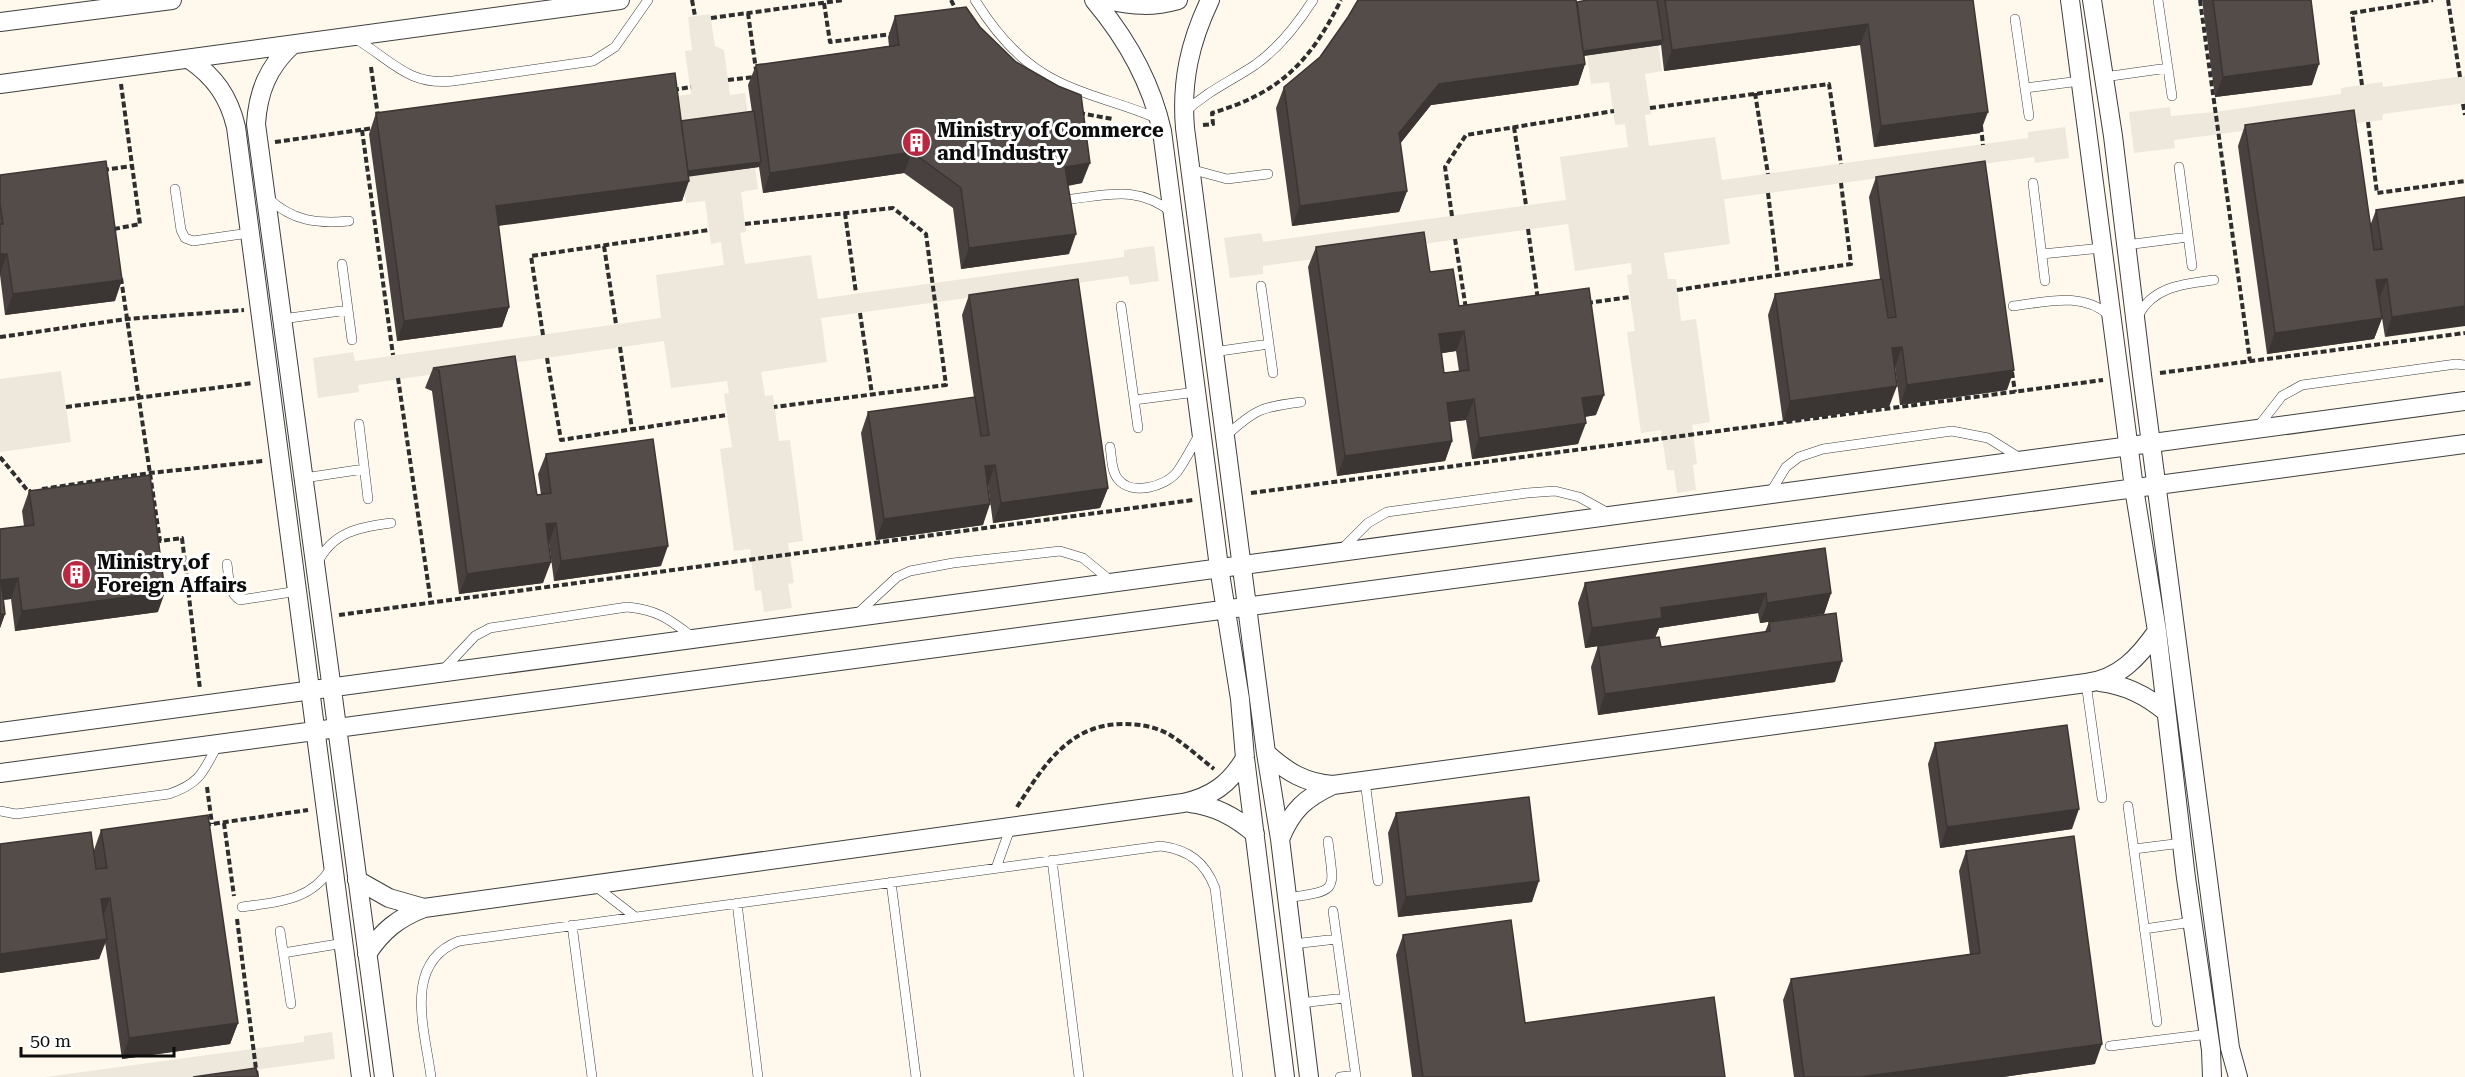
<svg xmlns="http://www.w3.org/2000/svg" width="2465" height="1077" font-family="'Roboto Serif',serif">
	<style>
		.plaza { fill: #ede7dc }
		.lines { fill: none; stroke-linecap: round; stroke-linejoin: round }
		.lane-casing { stroke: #3f3f3f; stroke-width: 10 }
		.street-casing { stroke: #3f3f3f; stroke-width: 20 }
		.path { stroke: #2e2e2e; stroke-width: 4; stroke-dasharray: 6 3; stroke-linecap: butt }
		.lane { stroke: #fff; stroke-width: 9 }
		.street { stroke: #fff; stroke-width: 18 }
		.wall { fill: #48413f; fill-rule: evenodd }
		.shaded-wall { fill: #3b3533 }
		.building { fill: #544c49; stroke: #3b3533; stroke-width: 1.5; fill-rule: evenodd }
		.labels { text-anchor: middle; stroke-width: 6; stroke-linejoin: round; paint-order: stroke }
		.poi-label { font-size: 20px; font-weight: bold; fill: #0c0c0c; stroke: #fff; text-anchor: start }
	</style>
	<rect width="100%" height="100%" fill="#fef9ec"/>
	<path class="plaza" d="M1579,0H1652L1662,71L1645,74L1651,114L1645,115L1649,146L1715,137L1722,180L2028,138V132L2065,127L2069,158L2035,163L2034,157L1724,199L1730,244L1664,253L1668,279H1676L1681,321L1696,319L1710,422L1692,425L1697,464L1693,465L1696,490L1677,493L1674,470H1667L1661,430L1641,433L1627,332L1635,331L1627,275L1632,274L1631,263L1575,271L1568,224L1263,266V274L1230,278L1224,238L1261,233L1263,242L1566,200L1560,157L1628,147L1625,124L1615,125L1609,82L1591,84Z
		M710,14L715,46L724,50L730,95L745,93L758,189L741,192L746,232L740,233L745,264L811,255L818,299L1124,257V250L1154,246L1159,281L1130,285L1128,276L821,318L827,362L761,372L765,396L773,395L779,441L790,440L803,541L788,543L794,583L788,584L792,608L764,612L761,590L755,591L750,549L734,551L720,449L732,447L724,394L729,393L727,381L671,388L664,341L358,385L359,392L318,398L313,358L353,352L355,361L661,318L656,275L724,265L721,242L711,244L705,201L686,203L671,97L691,94L685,51L692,50L688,17Z
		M2465,76V103L2383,114L2382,120L2349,124L2348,117L2174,140L2175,148L2134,153L2129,112L2170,107L2171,116L2215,112L2341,94V88L2382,82L2383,87Z
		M61,371L71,442L0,452V379Z
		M332,1032L335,1059L201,1077H45L304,1042V1036Z"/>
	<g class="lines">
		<defs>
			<path id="lane" d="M975,0C996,34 1022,65 1059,82C1091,98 1126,104 1158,119
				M2158,0L2172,96
				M2015,19L2029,116
				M354,38C391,59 407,86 453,81L593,61L615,47L648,0
				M2104,77L2168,68
				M2025,88L2080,81
				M1185,112C1206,92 1231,81 1255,65C1279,48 1297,25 1313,0
				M2179,167L2192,266
				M1190,169L1227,179L1268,174
				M2033,183L2045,281
				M175,189L181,230L185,238L193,241L249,233
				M268,198C292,221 317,224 349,221
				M1072,199C1112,194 1139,186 1173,213
				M2126,245L2188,237
				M2042,254L2102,248
				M342,264L352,340
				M1261,286L1273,373
				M1121,306L1138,428
				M2013,306C2047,302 2082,291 2110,316
				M2138,316C2153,286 2184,284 2214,280
				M282,319L348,310
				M1213,352L1269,344
				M1134,400L1196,392
				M359,424L368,499
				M2257,428L2282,396L2302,385L2456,364L2465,365
				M1226,436C1255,409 1262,407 1301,402
				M1110,447C1112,457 1111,471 1118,479C1131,496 1165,487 1177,472C1185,461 1192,447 1199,435
				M304,478L364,469
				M1770,493L1786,467L1799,457L1823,449L1952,431L1988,438L2020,458
				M1342,549L1368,523L1387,512L1527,493L1555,491L1579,497L1608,513
				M227,564C229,577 228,593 240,600L298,591
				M317,564C332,532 359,527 391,523
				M856,615L897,577L910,571L953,563L1060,551L1083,558L1111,581
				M442,671L475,636L490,628L627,607C659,610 670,620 694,638
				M2086,683L2102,798
				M1365,781L1378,881
				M2128,806L2157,1022
				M0,811L16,814L169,794C201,783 203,772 218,744
				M2134,849L2182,843
				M1052,860L1079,1077
				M996,868L1011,826
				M891,882L916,1077
				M594,885L634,916
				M1287,898C1340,890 1334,892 1328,841
				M737,903L758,1077
				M242,907C277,902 311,901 331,868
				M1333,911L1356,1077
				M572,925L592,1077
				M2144,929L2192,922
				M280,931L291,1004
				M1293,944L1337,939
				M283,953L344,943
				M1300,1003L1345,998
				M2110,1046L2209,1034
				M431,1077C425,1030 402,963 459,941L1161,846C1189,850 1205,862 1215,888L1238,1077
				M1340,1077L1356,1075"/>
			<path id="street" d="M1094,0C1126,38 1151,82 1162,131L1219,567L1240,699L1245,758L1285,1077
				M1108,0C1133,6 1153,7 1178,0
				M1210,0C1190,42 1181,81 1185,128L1266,753L1280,839L1309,1077
				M2070,0L2134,488L2157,631L2186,878L2211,1050L2212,1077
				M2092,0L2113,136L2142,375L2230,1048L2238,1077
				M0,22L172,0
				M292,45C268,67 258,92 256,124L384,1077
				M189,59C215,77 229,97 236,127L361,1077
				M0,84L620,0
				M2100,682C2126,685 2146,695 2166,712
				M0,732L2465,401
				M1266,753C1287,772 1305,783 1333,785L2086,683C2119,679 2139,657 2157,631
				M0,773L2465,444
				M1190,803C1216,806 1236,817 1255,834
				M1280,839C1292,810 1305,798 1333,785
				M357,880L389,898L424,908
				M367,954C382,931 398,918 424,908L1183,803C1211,797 1230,784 1245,758"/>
		</defs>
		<use href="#lane" class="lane-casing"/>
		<use href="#street" class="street-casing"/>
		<path class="path" d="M692,0L695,16
			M951,0L956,10
			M2200,0L2250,361
			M2448,0L2460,77
			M824,3L830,42L892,34
			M748,13L756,70
			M711,18L844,0
			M371,67L378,116
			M728,80L754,77
			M2362,85L2352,13L2433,0
			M673,90L691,87
			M1755,93L1768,174
			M2463,104L2465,115
			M1650,108L1829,84L1841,164
			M1079,113L1113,119
			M2368,122L2377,193L2465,181
			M1134,124L1136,134L1146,133
			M1203,125L1213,124L1212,113C1280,93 1310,62 1341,0
			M1981,126L1983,145
			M1514,127L1526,205
			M362,130L393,355
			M275,142L374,128
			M103,170L132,166
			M1768,193L1778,275
			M845,213L856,293
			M1452,216L1445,167L1466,135L1614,111
			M745,224L893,208L926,234L946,385L774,407
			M114,229L140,224L121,84
			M1528,229L1538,300
			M1455,239L1466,309
			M604,246L616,324
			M121,278L160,541L182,538L200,689
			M1677,290L1851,264L1841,183
			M1587,303L1630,297
			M860,313L872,394
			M543,335L531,256L709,230
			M0,337L127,319L244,310
			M620,347L632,429
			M547,358L561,440L727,415
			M2012,372L2015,392
			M2160,373L2465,333
			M398,378L431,603
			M66,407L253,383
			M0,457L28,491H31
			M42,489L150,473L263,461
			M1251,493L2103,380
			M339,615L1193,500
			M207,787L212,824
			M1017,807C1044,765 1070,723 1125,724C1140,724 1157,727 1170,735C1186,745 1200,758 1214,769
			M224,823L234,896
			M205,825L308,810
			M237,919L257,1077"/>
		<use href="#lane" class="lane"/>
		<use href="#street" class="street"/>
	</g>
	<path class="wall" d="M1588,0H1973L1980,133L1874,147L1860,45L1664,71L1661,45L1584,56L1585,64L1578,85L1431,105L1400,143L1407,191L1399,212L1292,226L1276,108L1284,87L1577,2Z
		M2202,0H2311L2312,85L2215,97Z
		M895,16L1082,183L1068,186L1069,254L961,269L953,208L904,173L763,193L759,167L689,176L682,201L498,226L509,307L502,327L397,341L369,134L376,113L681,121L752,112L748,85L756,65L889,46L888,37Z
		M2245,125L2370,226L2376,210L2465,197L2385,337L2379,299L2382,318L2374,339L2267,354L2238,146Z
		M0,175L115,301L5,315L0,275Z
		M1876,177L2007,390L1900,405L1895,367L1889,407L1783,422L1768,315L1775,294L1880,279L1869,197Z
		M1316,247L1430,272L1459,306L1596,415L1585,417L1578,444L1472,459L1466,420L1449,422L1452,441L1445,461L1337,476L1308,267ZM1456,351L1459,371L1444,373L1441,353Z
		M969,295L1108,488L1100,508L993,523L988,485L983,525L876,540L861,433L868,412L974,398L962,315Z
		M515,356L537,495H541L538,474L546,454L661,566L554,581L549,543L543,583L459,594L432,391L425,388L433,368Z
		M29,491L158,612L15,631L11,599L3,600L5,614L0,628V529L24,526L22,511Z
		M1585,583L1831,593L1824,614L1760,623L1758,613L1659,628L1655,638L1661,647L1765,632L1769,622L1835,682L1598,715L1591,667L1598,646L1585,648L1578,603Z
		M1935,743L2072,829L1940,848L1928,764Z
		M1396,813L1532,902L1398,917L1388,833Z
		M101,830L238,1023L230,1044L122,1059L105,942L99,959L0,973V844L94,850Z
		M1966,851L2095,1064L2003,1077H1794L1783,1000L1791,979L1970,955L1959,871Z
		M1403,935L1525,1023L1725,1077H1412L1396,955Z"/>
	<path class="shaded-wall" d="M1868,24L1860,45L1664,71L1672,50Z
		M1663,40L1661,45L1574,57L1576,52Z
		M1585,64L1578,85L1431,105L1392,154L1399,133L1439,84Z
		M2319,64L2312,85L2215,97L2223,77Z
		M1988,112L1980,133L1874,147L1881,126Z
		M912,152L904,173L763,193L770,173Z
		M761,162L759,167L679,178L681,172Z
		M1090,163L1082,183L1057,187L1065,167Z
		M689,181L682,201L488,227L496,206Z
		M1407,191L1399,212L1292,226L1300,206Z
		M1076,234L1069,254L961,269L969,248Z
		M0,254H7L0,274Z
		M2387,279L2379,299L2376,280Z
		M122,280L115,301L5,315L13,294Z
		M2465,306V326L2385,337L2392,317Z
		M509,307L502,327L397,341L404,321Z
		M2382,318L2374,339L2267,354L2275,333Z
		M1464,331L1456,351L1431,355L1439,334Z
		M1902,347L1895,367L1892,348Z
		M2014,370L2007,390L1900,405L1907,385Z
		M1897,386L1889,407L1783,422L1790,401Z
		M1604,395L1596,415L1575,418L1582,398Z
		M1474,399L1466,420L1439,423L1447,403Z
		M1586,423L1578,444L1472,459L1479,438Z
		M1452,441L1445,461L1337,476L1345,456Z
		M995,465L988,485L985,466Z
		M1108,488L1100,508L993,523L1001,503Z
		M990,504L983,525L876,540L884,519Z
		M556,523L549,543L546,524Z
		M668,546L661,566L554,581L561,561Z
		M551,562L543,583L459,594L467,574Z
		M18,578L11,599L0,600L1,580Z
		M165,592L158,612L15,631L22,611Z
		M1766,593L1758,613L1659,628L1655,638L1585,648L1592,628L1661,608Z
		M1831,593L1824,614L1760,623L1767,603Z
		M0,614H5L0,628Z
		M1842,661L1835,682L1598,715L1605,694Z
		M2079,809L2072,829L1940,848L1947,827Z
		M1539,881L1532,902L1398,917L1406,897Z
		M110,898L102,919L101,899Z
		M107,939L99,959L0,973V954Z
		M238,1023L230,1044L122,1059L129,1038Z
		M2102,1044L2095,1064L2003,1077H1861Z"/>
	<path class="building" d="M1358,0H1576L1585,64L1439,84L1399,133L1407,191L1300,206L1284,87L1320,57L1348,17Z
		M1588,0H1657L1663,40L1583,51L1577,2Z
		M1665,0H1973L1988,112L1881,126L1868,24L1672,50Z
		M2213,0H2311L2319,64L2223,77Z
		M966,7L980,27L1016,62L1058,86L1081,95L1090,163L1065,167L1076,234L969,248L961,188L912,152L770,173L756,65L899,45L895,16Z
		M675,73L689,181L496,206L509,307L404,321L376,113Z
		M2354,110L2374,250L2382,249L2376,210L2465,197V306L2392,317L2387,279L2376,280L2382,318L2275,333L2245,125Z
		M754,111L761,162L688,171L681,121Z
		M106,161L122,280L13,294L7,254H0V224H3L0,204V175Z
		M1985,161L2014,370L1907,385L1902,347L1892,348L1897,386L1790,401L1775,294L1882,279L1888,318L1896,317L1876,177Z
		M1424,232L1430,272L1453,269L1459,306L1589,288L1604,395L1582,398L1586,423L1479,438L1474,399L1447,403L1452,441L1345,456L1316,247ZM1464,331L1469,370L1444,373L1439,334Z
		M1078,279L1108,488L1001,503L995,465L985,466L990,504L884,519L868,412L975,397L981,436L989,435L969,295Z
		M515,356L537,495L551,493L546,454L653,439L668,546L561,561L556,523L546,524L551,562L467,574L439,370L433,368Z
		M150,475L165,592L22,611L18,578L1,580L5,614H0V529L34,525L29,491Z
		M1825,548L1831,593L1767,603L1766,593L1661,608L1662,618L1592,628L1585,583Z
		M1836,613L1842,661L1605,694L1598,646L1659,637L1661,647L1770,631L1769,622Z
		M2067,725L2079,809L1947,827L1935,743Z
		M1529,797L1539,881L1406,897L1396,813Z
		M208,815L238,1023L129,1038L110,898L101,899L107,939L0,954V844L91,832L96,869L107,868L101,830Z
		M2074,836L2102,1044L1861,1077H1804L1791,979L1980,953L1966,851Z
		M1511,920L1525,1023L1714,997L1725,1077H1423L1403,935Z
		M256,1068L258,1077H193Z"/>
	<defs>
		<symbol id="building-disc" viewBox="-11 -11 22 22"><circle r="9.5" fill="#b72940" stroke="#fff"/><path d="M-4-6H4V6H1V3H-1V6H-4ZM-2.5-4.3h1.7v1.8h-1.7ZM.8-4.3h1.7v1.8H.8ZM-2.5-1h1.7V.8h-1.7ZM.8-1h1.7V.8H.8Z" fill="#fff"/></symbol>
	</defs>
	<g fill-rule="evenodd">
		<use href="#building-disc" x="900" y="126" width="33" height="33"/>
		<use href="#building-disc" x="60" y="558" width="33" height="33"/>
	</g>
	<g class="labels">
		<g class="poi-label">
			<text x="937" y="137">Ministry of Commerce<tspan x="937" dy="23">and Industry</tspan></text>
			<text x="97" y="569">Ministry of<tspan x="97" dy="23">Foreign Affairs</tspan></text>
		</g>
	</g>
	<path d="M21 1047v9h153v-9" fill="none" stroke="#0c0c0c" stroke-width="3"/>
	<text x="30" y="1047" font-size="18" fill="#0c0c0c" stroke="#ffffff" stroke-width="4.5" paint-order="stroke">50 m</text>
</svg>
